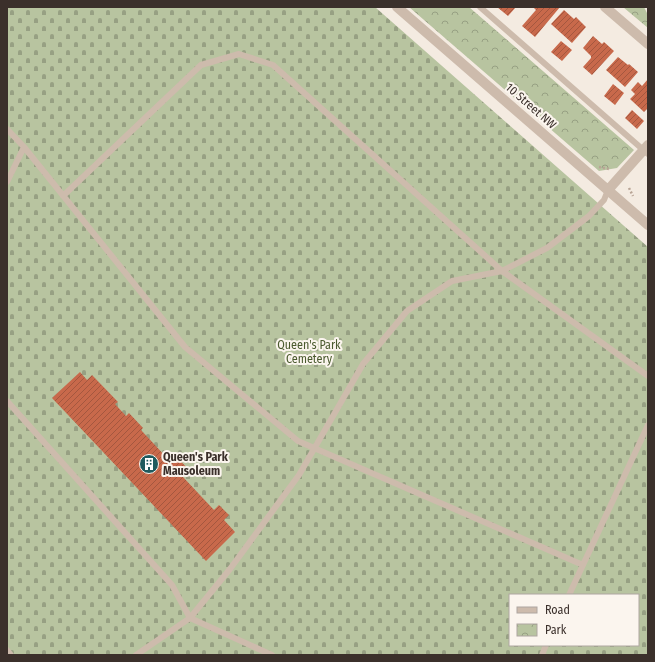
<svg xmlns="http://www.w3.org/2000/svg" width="655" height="662" font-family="'Fira Sans Condensed',sans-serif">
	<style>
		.cemetery { fill: url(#cemetery-stones); fill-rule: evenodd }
		.park { fill: url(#park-crowns) }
		.building { fill: url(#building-hatch) }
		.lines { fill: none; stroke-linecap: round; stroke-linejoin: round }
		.path { stroke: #b9a596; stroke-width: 2.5; stroke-dasharray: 2 2; stroke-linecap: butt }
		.lane { stroke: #cdbbac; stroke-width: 6 }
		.street { stroke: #cdbbac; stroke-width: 10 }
		.labels { text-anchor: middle; stroke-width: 4; stroke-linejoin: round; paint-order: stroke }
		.street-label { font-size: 12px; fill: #3b302b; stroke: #fbf5ee }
		.park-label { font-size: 12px; fill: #4a5a2e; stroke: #fbf5ee }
		.poi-label { font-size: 12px; font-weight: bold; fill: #3b302b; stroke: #fbf5ee; text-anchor: start }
	</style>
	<defs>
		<pattern id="cemetery-stones" width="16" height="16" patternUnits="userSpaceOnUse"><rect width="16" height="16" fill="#b8c4a0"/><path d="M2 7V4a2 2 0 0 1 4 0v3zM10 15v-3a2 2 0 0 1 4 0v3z" fill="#97a083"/></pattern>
		<pattern id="park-crowns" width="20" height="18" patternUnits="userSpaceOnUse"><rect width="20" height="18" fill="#b8c4a0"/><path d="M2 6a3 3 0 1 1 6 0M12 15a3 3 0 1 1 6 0" fill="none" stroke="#97a083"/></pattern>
		<pattern id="building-hatch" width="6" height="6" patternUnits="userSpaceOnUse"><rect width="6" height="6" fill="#c8694b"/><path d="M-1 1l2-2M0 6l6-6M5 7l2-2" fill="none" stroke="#a4573f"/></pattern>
	</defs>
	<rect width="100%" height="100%" fill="#f4ebe1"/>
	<path class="cemetery" d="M7,7H375L648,247V655H7ZM510,595H638V645H510Z"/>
	<path class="park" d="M409,7H469L634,150L617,168L599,171Z
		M623,7H644L648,15V28Z"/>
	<path class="building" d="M497,7H516L508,16Z
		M533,7H560L535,37L522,26L536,10Z
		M564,10L574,19L576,17L586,27L572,43L551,24Z
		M593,36L602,44L604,42L614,51L592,75L583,67L591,58V56L583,48Z
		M561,41L572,50L562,61L551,52Z
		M618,57L628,65L629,64L638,72L625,87L606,70Z
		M648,79V108L644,112L630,99L635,94L631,90L638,82L642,86Z
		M613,84L624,93L615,105L604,96Z
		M632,110L644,121L637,129L625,118Z
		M80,372L87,380L92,375L118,402L115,404L126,416L129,413L143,428L141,430L167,458L173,453L189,470L183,477L214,510L219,505L229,515L224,520L235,532L206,561L52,398Z"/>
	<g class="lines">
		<path class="path" d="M599,167L609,169
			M629,188L633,196"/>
		<path class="lane" d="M480,7L648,154
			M7,129L24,147L7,182
			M24,147L185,347L298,441L583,565
			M63,196L201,65L239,54L273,65L502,271L648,376
			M7,401L172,585L190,618L272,655
			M569,595L648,425
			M7,650L11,655
			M136,655L190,618L230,569L299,475L363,364L407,311L452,281L502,271L547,248L589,216L604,200L608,190
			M542,655L546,645"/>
		<path class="street" d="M397,7L648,225
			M605,7L648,44
			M608,190L648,145"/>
	</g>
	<defs>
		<symbol id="building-disc" viewBox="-11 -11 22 22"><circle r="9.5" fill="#1f5a5e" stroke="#fbf5ee"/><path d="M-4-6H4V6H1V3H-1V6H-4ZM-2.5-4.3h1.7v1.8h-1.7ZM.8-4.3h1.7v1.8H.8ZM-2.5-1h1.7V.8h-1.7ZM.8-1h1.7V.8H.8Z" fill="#fff"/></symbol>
	</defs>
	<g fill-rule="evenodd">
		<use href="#building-disc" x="138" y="453" width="22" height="22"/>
	</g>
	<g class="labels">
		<g class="street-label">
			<text transform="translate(531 106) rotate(41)" y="4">10 Street NW</text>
		</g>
		<g class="park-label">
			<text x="309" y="349">Queen's Park<tspan x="309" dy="14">Cemetery</tspan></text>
		</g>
		<g class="poi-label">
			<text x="163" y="461">Queen's Park<tspan x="163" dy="14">Mausoleum</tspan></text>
		</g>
	</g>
	<rect width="655" height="662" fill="none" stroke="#3b302b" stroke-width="16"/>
	<rect x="509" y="594" width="130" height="52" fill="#fbf5ee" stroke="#aea6a0"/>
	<rect x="517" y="607" width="20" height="6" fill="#cdbbac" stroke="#aea6a0"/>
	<text x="545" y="614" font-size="12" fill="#3b302b">Road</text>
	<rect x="517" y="624" width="20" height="12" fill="url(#park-crowns)" stroke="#aea6a0"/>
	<text x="545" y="634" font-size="12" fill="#3b302b">Park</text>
</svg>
